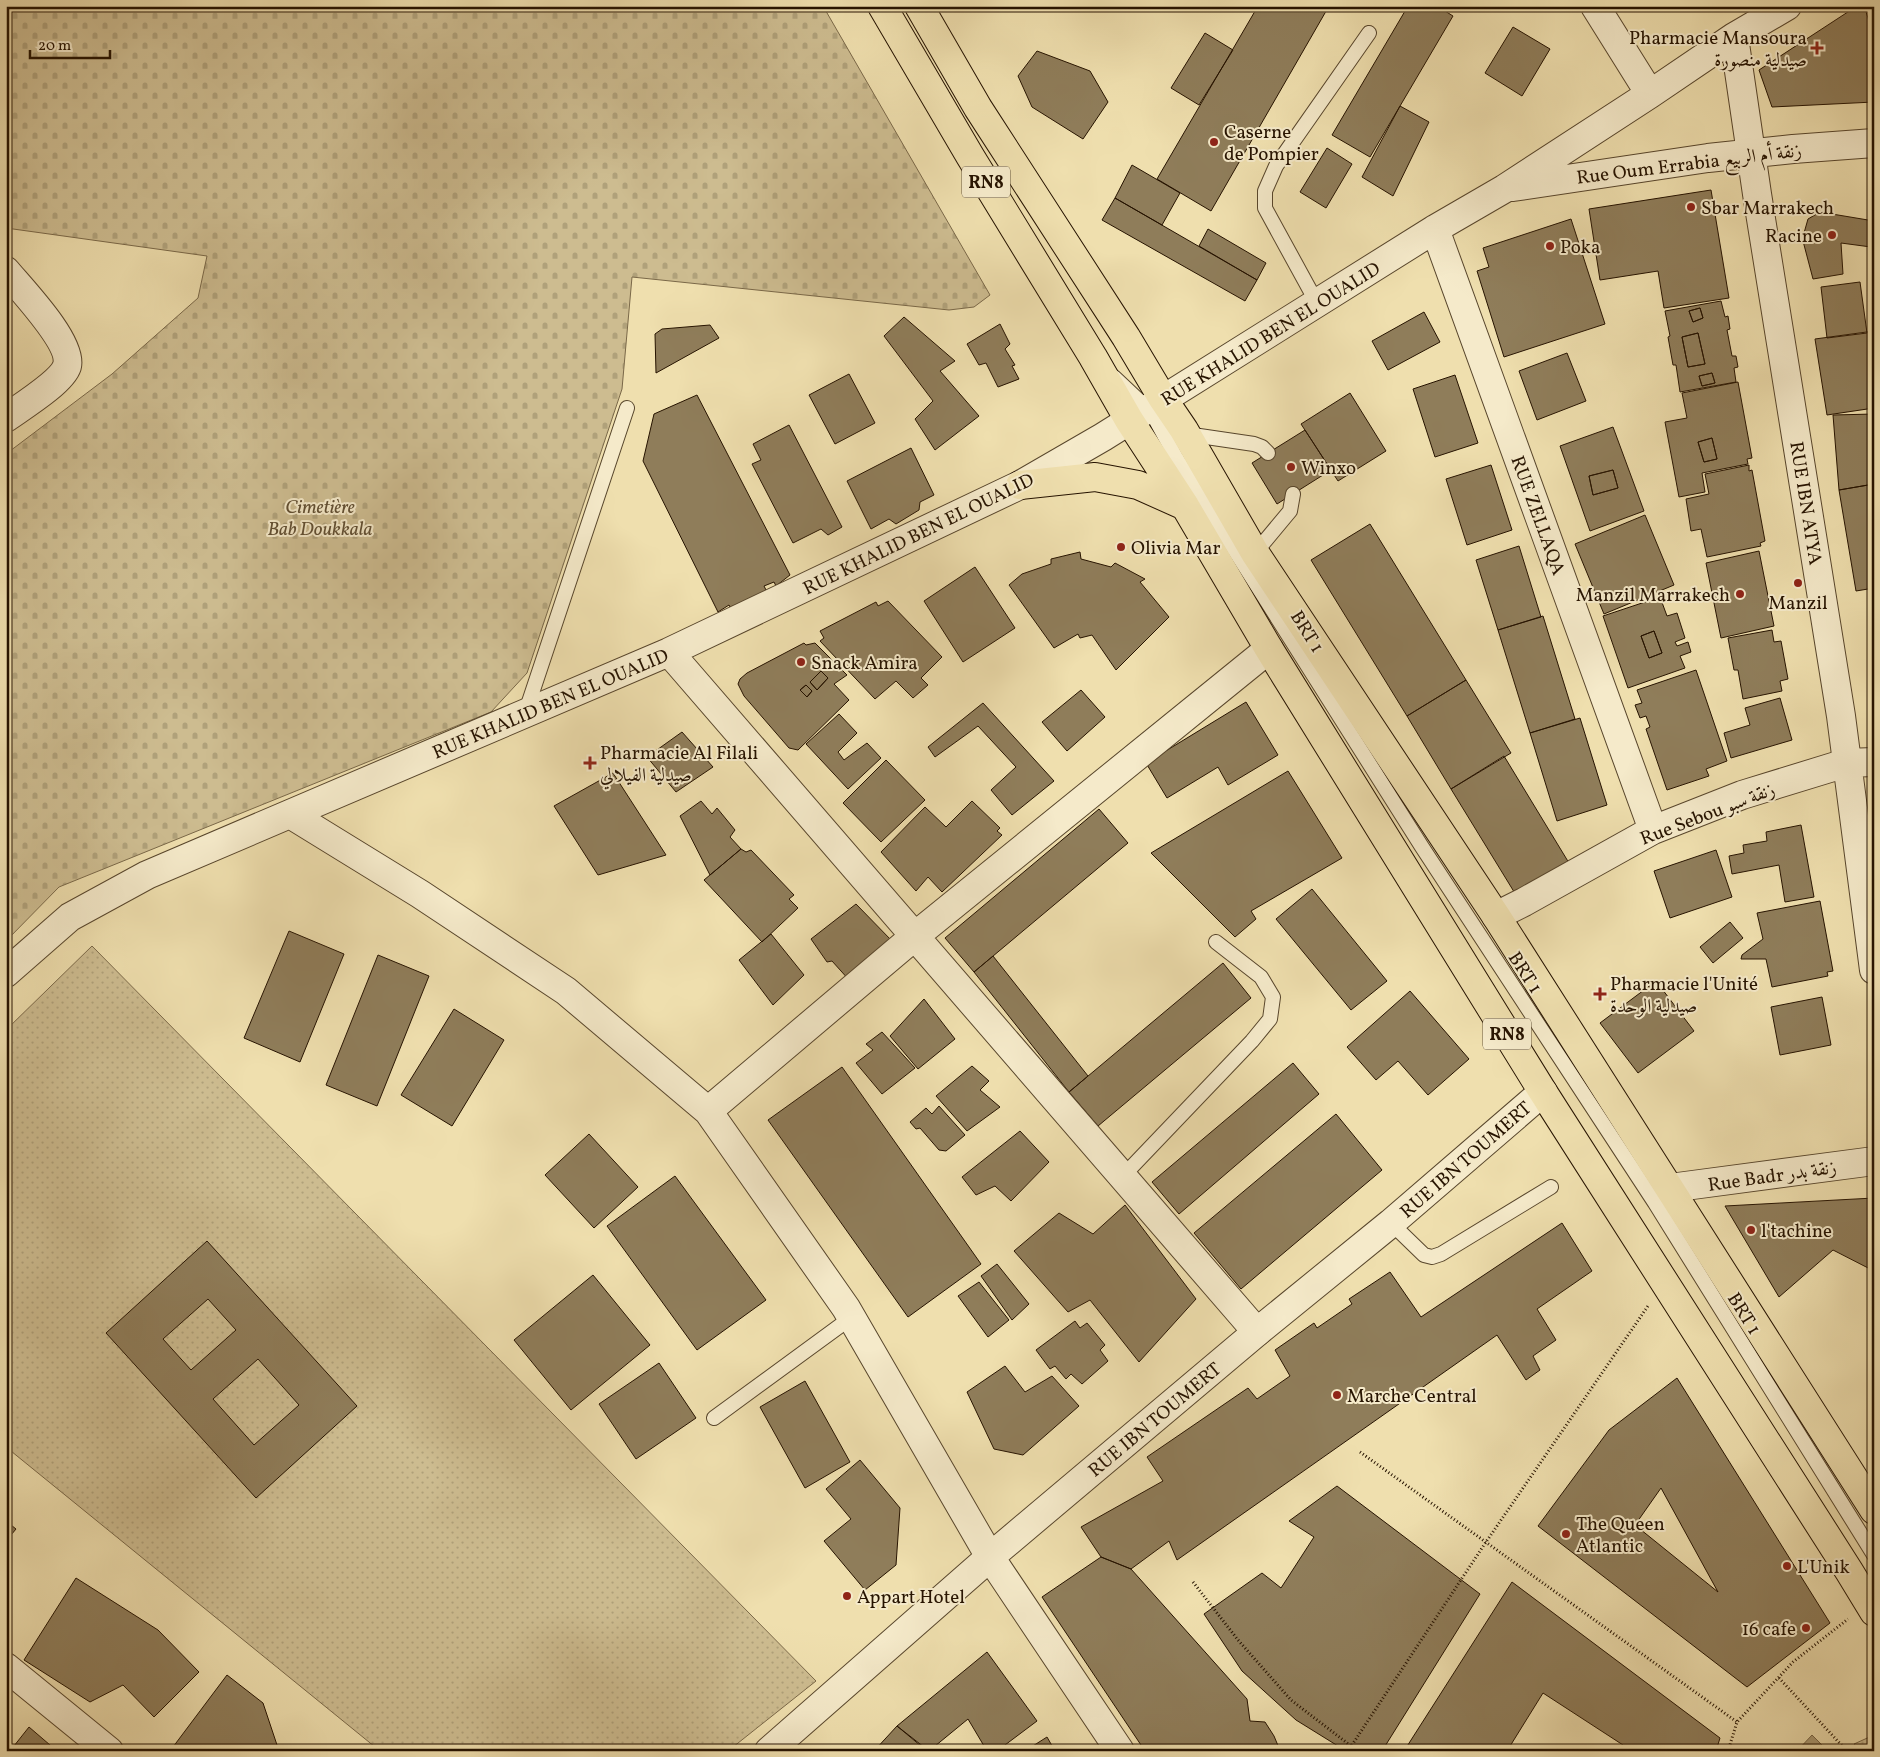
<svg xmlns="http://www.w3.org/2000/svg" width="1880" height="1757" font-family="Vollkorn,Amiri,serif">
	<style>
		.cemetery { fill: url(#cemetery-stones); stroke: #7a6848 }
		.park { fill: url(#park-dots); stroke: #7a6848 }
		.water { fill: url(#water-ripples); stroke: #766445 }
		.building { fill: #8f7d5a; stroke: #261300; fill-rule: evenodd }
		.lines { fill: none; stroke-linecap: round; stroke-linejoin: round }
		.service-casing { stroke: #58462c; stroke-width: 16 }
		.minor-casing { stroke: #58462c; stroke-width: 30 }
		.tertiary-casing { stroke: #58462c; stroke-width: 30 }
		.primary-casing { stroke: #261300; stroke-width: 30 }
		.path { stroke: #261300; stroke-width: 3; stroke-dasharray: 1 2.5; stroke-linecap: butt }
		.service { stroke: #f5eaca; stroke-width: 14 }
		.minor { stroke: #f5eaca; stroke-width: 28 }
		.tertiary { stroke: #f5eaca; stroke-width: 28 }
		.primary { stroke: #efdfae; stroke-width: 28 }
		.poi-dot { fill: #8f2418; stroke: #f5eaca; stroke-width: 2 }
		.labels { text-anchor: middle; stroke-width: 4; stroke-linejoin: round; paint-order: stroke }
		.shield { fill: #f5eaca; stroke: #64543d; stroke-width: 1 }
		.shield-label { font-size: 18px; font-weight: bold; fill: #261300 }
		.poi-label { font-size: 19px; fill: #261300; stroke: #f5eaca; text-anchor: start }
		.street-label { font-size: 19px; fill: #261300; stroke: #f5eaca }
		.park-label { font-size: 19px; font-style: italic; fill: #604e32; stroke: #f5eaca }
	</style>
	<defs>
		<pattern id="cemetery-stones" width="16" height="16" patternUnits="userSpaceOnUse" patternTransform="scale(1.25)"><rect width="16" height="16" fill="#cdbc90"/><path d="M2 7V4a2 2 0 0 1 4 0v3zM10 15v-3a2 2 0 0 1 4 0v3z" fill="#b0a17a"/></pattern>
		<pattern id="park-dots" width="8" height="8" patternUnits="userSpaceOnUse" patternTransform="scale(1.25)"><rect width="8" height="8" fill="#cdbc90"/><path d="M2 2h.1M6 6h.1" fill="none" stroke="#b0a17a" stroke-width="1.8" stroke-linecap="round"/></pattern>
		<pattern id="water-ripples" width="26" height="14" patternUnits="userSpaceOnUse" patternTransform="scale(1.25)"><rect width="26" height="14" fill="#ab9a73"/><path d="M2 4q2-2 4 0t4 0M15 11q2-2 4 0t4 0" fill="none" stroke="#8b7c5c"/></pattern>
	</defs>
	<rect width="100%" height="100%" fill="#efdfae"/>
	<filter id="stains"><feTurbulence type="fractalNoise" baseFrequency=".004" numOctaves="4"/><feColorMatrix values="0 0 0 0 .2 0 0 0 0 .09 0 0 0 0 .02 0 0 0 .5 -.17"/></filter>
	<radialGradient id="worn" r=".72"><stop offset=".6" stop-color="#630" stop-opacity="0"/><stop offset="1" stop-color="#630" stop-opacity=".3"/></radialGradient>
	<path class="cemetery" d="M6,6H823L990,295L974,307L949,310L632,277L622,389L527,673L491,712L59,887L6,941V454L112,374L198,298L207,256L6,228Z"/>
	<path class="park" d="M92,946L816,1681L728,1751H380L6,1447V1030Z
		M1874,1735V1751H1860L1854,1744Z"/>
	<path class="water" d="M1812,1735L1828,1751H1797Z"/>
	<path class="building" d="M1258,6H1329L1211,211L1157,179Z
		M1408,6H1437L1453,16L1370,157L1332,135Z
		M1857,6H1864L1874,36V102L1772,107L1759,70Z
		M1513,27L1550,49L1522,96L1485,73Z
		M1205,33L1233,50L1199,105L1171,88Z
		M1037,51L1090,71L1108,102L1083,139L1032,107L1018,76Z
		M1400,106L1429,122L1393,196L1362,177Z
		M1327,148L1352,164L1326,208L1300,192Z
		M1132,165L1180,193L1162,225L1115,198Z
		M1711,190L1729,298L1664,308L1658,271L1600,280L1589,209Z
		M1115,198L1257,280L1245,301L1102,220Z
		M1820,212L1874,221V233L1871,247L1841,243L1843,274L1813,279L1803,241L1804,233L1808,219Z
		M1571,219L1605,324L1504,357L1477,271L1489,267L1483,248Z
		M1208,229L1266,263L1257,280L1199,246Z
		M1860,282L1867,333L1827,338L1821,287Z
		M1721,301L1725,317L1728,316L1730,329L1727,330L1732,356H1736L1738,367L1734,368L1736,382L1680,392L1676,365H1673L1668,337L1670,336L1665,311ZM1700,308L1703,318L1693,322L1689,311ZM1698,333L1705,364L1688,367L1682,337ZM1712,373L1715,383L1702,386L1699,376Z
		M1700,308L1703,318L1693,322L1689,311Z
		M1424,312L1440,342L1388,370L1372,341Z
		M904,317L955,361L940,371L979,416L935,450L915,419L933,401L884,336Z
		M1000,324L1010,344L1005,349L1015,365L1012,366L1019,379L998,387L986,363L979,365L967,344Z
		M710,325L719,338L656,373L655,334L662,329Z
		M1874,331V408L1827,415L1815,339Z
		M1698,333L1705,364L1688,367L1682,337Z
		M1567,353L1586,401L1537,420L1519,371Z
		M1712,373L1715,383L1702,386L1699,376Z
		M849,374L875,423L835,444L809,395Z
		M1455,375L1478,443L1435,457L1413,389Z
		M1738,382L1752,458L1747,459L1748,464L1702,473L1705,492L1679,497L1665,422L1687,418L1682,393ZM1712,438L1717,459L1704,462L1698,442Z
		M1350,393L1386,451L1338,481L1301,424Z
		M697,395L790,575L776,586L774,582L764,586L767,592L732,611L729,605L718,612L643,461L654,414Z
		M1874,414V484L1839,490L1833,415Z
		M789,425L842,527L828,535L821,529L793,543L752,464L761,460L753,444Z
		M1613,427L1644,511L1590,531L1560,446ZM1613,470L1618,488L1593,495L1589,476Z
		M1305,430L1331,470L1277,504L1252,463Z
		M1712,438L1717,459L1704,462L1698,442Z
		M911,448L934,495L920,502L919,510L896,524L889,519L871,529L847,481Z
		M1491,465L1512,530L1467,545L1446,479Z
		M1749,465V471L1752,470L1765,541L1760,543L1761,546L1707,557L1701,529L1691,531L1686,499L1709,494L1705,474Z
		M1613,470L1618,488L1593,495L1589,476Z
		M1874,484V588L1856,591L1839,490Z
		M1645,515L1674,585L1604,614L1575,544Z
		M1370,524L1466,680L1407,716L1311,560Z
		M1519,546L1541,617L1498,630L1476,560Z
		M1759,551L1774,626L1721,638L1706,563Z
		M1080,552L1081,559L1111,567L1115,563L1145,579L1140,582L1169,617L1116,670L1092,635L1080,638L1078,634L1054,648L1009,585L1022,574L1051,564V559Z
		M975,567L1015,628L963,662L924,601Z
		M1660,597L1667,616L1677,613L1685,638L1675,642L1677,646L1688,642L1691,652L1680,656L1685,668L1628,688L1603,616ZM1654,631L1662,653L1649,658L1641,636Z
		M888,601L942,657L921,678L928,685L913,698L896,681L875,699L820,641L824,638L820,631L876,602L878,606Z
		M1543,616L1575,719L1530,733L1498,630Z
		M1772,630L1774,642L1781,641L1788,679L1780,681L1782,691L1743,699L1738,670H1734L1728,638Z
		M1654,631L1662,653L1649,658L1641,636Z
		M804,643L806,645L815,643L847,675L834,684L849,700L798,750L789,748L744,696L738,684L740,679L747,673ZM821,671L828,678L817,690L810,682ZM806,685L812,691L807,697L800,690Z
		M1696,670L1727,761L1706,769L1709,776L1667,790L1646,729L1650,727L1646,716L1640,718L1635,705L1642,703L1637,690Z
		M821,671L828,678L817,690L810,682Z
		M1466,680L1511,753L1451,789L1407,716Z
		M806,685L812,691L807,697L800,690Z
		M1081,690L1105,717L1067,751L1042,722Z
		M1780,698L1792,740L1731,758L1724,733L1750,725L1745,708Z
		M1246,702L1278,755L1228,785L1218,767L1167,798L1146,763Z
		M983,703L1054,781L1012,815L991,790L1016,767L978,726L935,757L928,747Z
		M839,714L857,733L838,752L844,760L867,743L881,758L848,789L806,744Z
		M1580,718L1607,805L1557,821L1530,733Z
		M682,732L713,767L676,792L647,757Z
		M1504,756L1569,863L1516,895L1451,789Z
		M886,760L925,800L881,842L843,803Z
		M1288,771L1342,858L1251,911L1256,919L1235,937L1151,853Z
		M613,773L666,855L598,875L554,806Z
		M701,801L712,814L717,808L735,830L730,837L741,849L710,875L680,816Z
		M972,801L1000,828L997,831L1002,835L942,892L928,877L916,891L881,852L925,807L946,827Z
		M1099,809L1128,843L974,972L945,938Z
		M1801,825L1814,897L1785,902L1779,865L1732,874L1729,856L1744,853L1743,845L1767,841L1766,832Z
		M741,849L746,852L751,850L794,895L789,899L798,908L762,942L704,880Z
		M1716,850L1732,897L1670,918L1654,871Z
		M1312,889L1387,981L1351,1010L1276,919Z
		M1820,901L1833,971L1827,972L1828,976L1772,987L1766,959H1741L1742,955L1763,939L1757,913Z
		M856,904L892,941L850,981L832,961L827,962L811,939Z
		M1730,922L1743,938L1713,963L1700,947Z
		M289,931L344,954L300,1062L244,1038Z
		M771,934L804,975L773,1005L739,960Z
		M378,955L429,976L377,1106L326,1085Z
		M993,956L1088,1076L1069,1092L974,972Z
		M1223,963L1251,998L1098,1126L1069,1092Z
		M1656,981L1694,1031L1638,1073L1600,1023Z
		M1410,991L1469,1059L1428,1095L1398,1061L1376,1080L1347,1047Z
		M1822,997L1831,1045L1780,1055L1771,1007Z
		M924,999L955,1039L918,1069L890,1036Z
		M454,1009L504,1040L452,1126L401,1095Z
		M882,1032L915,1068L882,1094L856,1063L873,1050L866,1044Z
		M1293,1063L1319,1094L1179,1214L1152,1182Z
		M972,1066L989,1081L980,1090L1000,1107L967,1131L936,1096Z
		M842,1067L981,1264L908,1317L768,1120Z
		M939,1106L965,1135L946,1151L939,1150L920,1128L916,1129L910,1122L926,1108L932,1114Z
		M1336,1114L1382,1170L1241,1289L1194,1233Z
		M1020,1131L1049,1162L1011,1201L995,1186L976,1195L962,1177Z
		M589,1134L638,1187L594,1228L545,1175Z
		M675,1176L766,1300L697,1350L607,1226Z
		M1874,1198V1271L1833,1250L1779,1297L1725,1206Z
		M1125,1205L1196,1299L1139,1362L1090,1300L1068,1312L1014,1251L1059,1213L1093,1234Z
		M1562,1223L1592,1271L1537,1309L1556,1340L1533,1356L1540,1370L1526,1380L1497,1335L1177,1560L1169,1541L1131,1569L1101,1557L1081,1527L1163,1481L1147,1457L1248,1388L1257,1399L1290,1376L1275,1350L1314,1323L1317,1328L1352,1304L1349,1299L1390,1272L1421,1317Z
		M207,1241L357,1406L256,1498L106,1333ZM208,1299L236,1330L191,1370L163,1339ZM258,1359L299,1405L254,1445L213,1399Z
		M997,1264L1029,1304L1012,1320L981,1276Z
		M593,1275L650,1345L571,1410L514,1340Z
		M979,1282L1009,1320L988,1337L958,1296Z
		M1075,1321L1080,1328L1087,1323L1105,1345L1100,1350L1108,1361L1082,1384L1071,1374L1066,1379L1055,1366L1050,1369L1036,1350Z
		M659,1363L696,1418L636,1459L599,1404Z
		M1005,1366L1025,1392L1052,1376L1079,1406L1023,1455L994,1449L967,1392Z
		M1677,1378L1830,1623L1747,1687L1538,1526L1609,1430ZM1661,1488L1718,1592L1635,1525Z
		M805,1381L850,1462L805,1488L760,1407Z
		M860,1460L900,1508L896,1565L865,1590L824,1541L851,1519L826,1489Z
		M1337,1486L1480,1594L1382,1751H1346L1296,1720L1242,1671L1204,1614L1262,1573L1281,1588L1314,1537L1289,1521Z
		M6,1521L16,1529L6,1541Z
		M1101,1557L1131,1569L1247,1699L1250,1721L1265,1722L1274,1736L1279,1748L1277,1751H1145L1042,1597Z
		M76,1578L158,1630L199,1672L154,1717L123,1685L90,1702L24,1660Z
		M1512,1582L1720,1738L1716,1751H1622L1623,1745L1543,1693L1507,1751H1404Z
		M987,1652L1037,1721L997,1751H987L968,1719L929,1751L897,1726Z
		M227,1675L263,1703L279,1751H170Z
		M897,1726L927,1751H874Z
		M29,1727L57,1751H10Z
		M1047,1737L1055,1751H1025Z"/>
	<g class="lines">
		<defs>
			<path id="service" d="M1317,303L1265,208V191L1276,166L1369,33
				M1114,377L1148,409
				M1147,404L1177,459L1422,847L1655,1203L1874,1555
				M1186,434L1254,444L1262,447L1268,453
				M1255,553L1290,511L1293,494
				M525,714L627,408
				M1123,1176L1252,1041L1270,1019L1273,997L1261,977L1216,942
				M1391,1223L1424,1255L1432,1257L1441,1254L1551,1187
				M714,1418L852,1317"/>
			<path id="minor" d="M1595,6L1650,94
				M1734,37L1757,194L1841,716L1874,970
				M1513,187L1708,158L1793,149L1874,143
				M1435,229L1653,830
				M6,271C21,289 73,343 67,366C62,382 21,407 6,418
				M669,652L1257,1332
				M290,814L420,894L566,991L708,1111L846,1308L990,1557
				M1496,916L1524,902L1653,830L1742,795L1846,763L1874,762
				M6,973L70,917L147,875L669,652L1020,485L1103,437L1435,229L1504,189L1650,94L1734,37L1787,6
				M708,1111L915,936L1269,649
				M1670,1188L1874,1161
				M6,1667L109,1751"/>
			<path id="tertiary" d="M990,1557L1120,1751
				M769,1751L990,1557L1257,1332L1391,1223L1543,1092"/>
			<path id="primary" d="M882,6L970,156L1093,357L1129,420L1185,506L1269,649L1543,1092L1849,1571L1874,1612
				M919,6L978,108L1126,337L1163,399L1184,430L1255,553L1496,916L1874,1510
				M1020,485L1095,477L1138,485L1185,506"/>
		</defs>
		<use href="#service" class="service-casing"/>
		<use href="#minor" class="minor-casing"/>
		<use href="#tertiary" class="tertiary-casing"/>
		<use href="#primary" class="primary-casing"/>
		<path class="path" d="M1360,1452L1737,1722
			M1193,1582L1238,1640L1291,1700L1351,1746
			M1779,1678L1847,1751
			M1348,1751L1486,1542L1648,1306
			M1728,1751L1737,1722L1793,1662L1848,1619"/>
		<use href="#service" class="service"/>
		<use href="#minor" class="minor"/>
		<use href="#tertiary" class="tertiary"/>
		<use href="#primary" class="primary"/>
	</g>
	<g class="poi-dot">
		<path d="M1814.5 40.5h5v5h5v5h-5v5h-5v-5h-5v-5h5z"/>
		<circle cx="1214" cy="142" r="5"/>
		<circle cx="1691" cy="207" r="5"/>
		<circle cx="1832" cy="235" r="5"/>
		<circle cx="1550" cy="246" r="5"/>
		<circle cx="1291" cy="467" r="5"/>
		<circle cx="1121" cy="547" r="5"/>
		<circle cx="1798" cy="583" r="5"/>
		<circle cx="1740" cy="594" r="5"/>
		<circle cx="801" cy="662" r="5"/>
		<path d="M587.5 755.5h5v5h5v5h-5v5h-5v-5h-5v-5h5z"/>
		<path d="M1597.5 986.5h5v5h5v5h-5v5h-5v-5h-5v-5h5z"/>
		<circle cx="1751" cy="1230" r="5"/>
		<circle cx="1337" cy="1395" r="5"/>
		<circle cx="1566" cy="1534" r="5"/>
		<circle cx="1787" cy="1566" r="5"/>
		<circle cx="847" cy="1596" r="5"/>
		<circle cx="1806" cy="1628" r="5"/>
	</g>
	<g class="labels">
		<g class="shield">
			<rect x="962" y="166.5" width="48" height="31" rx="4"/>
			<rect x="1483" y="1018.5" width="48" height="31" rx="4"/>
		</g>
		<g class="shield-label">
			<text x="986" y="188">RN8</text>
			<text x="1507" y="1040">RN8</text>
		</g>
		<g class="poi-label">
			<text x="1807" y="44" text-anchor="end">Pharmacie Mansoura<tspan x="1807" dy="22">صيدلية منصورة</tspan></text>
			<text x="1224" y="138">Caserne<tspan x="1224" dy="22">de Pompier</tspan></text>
			<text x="1701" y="214">Sbar Marrakech</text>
			<text x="1822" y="242" text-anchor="end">Racine</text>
			<text x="1560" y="253">Poka</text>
			<text x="1301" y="474">Winxo</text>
			<text x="1131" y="554">Olivia Mar</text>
			<text x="1730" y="601" text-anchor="end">Manzil Marrakech</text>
			<text x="1798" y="609" text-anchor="middle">Manzil</text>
			<text x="811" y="669">Snack Amira</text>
			<text x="600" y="759">Pharmacie Al Filali<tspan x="600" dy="22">صيدلية الفيلالي</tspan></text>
			<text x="1610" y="990">Pharmacie l'Unité<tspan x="1610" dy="22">صيدلية الوحدة</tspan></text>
			<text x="1761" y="1237">l'tachine</text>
			<text x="1347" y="1402">Marche Central</text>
			<text x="1576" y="1530">The Queen<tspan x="1576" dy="22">Atlantic</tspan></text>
			<text x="1797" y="1573">L'Unik</text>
			<text x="857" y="1603">Appart Hotel</text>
			<text x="1796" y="1635" text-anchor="end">16 cafe</text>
		</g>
		<g class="street-label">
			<text transform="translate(1689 163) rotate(-7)" y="7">Rue Oum Errabia زنقة أم الربيع</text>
			<text transform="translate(1270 333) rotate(-32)" y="7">RUE KHALID BEN EL OUALID</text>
			<text transform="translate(1807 503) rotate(81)" y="7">RUE IBN ATYA</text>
			<text transform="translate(1539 515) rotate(70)" y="7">RUE ZELLAQA</text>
			<text transform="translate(918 533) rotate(-26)" y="7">RUE KHALID BEN EL OUALID</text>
			<text transform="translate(1308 631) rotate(58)" y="7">BRT 1</text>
			<text transform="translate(550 703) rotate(-23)" y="7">RUE KHALID BEN EL OUALID</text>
			<text transform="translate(1707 813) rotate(-21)" y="7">Rue Sebou زنقة سبو</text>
			<text transform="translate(1526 972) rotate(57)" y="7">BRT 1</text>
			<text transform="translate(1465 1159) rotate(-41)" y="7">RUE IBN TOUMERT</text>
			<text transform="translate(1772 1175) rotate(-8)" y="7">Rue Badr زنقة بدر</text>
			<text transform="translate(1745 1313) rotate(58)" y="7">BRT 1</text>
			<text transform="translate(1154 1419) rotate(-40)" y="7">RUE IBN TOUMERT</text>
		</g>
		<g class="park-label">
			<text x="320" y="513">Cimetière<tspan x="320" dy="22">Bab Doukkala</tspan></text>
		</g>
	</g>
	<rect width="1880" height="1757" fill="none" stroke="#efdfae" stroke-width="25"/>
	<rect x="8" y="8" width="1865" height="1742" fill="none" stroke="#261300" stroke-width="2.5"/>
	<rect x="12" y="12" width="1855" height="1732" fill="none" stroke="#261300"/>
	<path d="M30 50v8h80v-8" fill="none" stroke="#261300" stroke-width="2.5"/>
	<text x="38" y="50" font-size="15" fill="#261300" stroke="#f5eaca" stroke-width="4" paint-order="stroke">20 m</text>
	<rect width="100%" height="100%" filter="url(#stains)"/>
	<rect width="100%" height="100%" fill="url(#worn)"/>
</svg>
